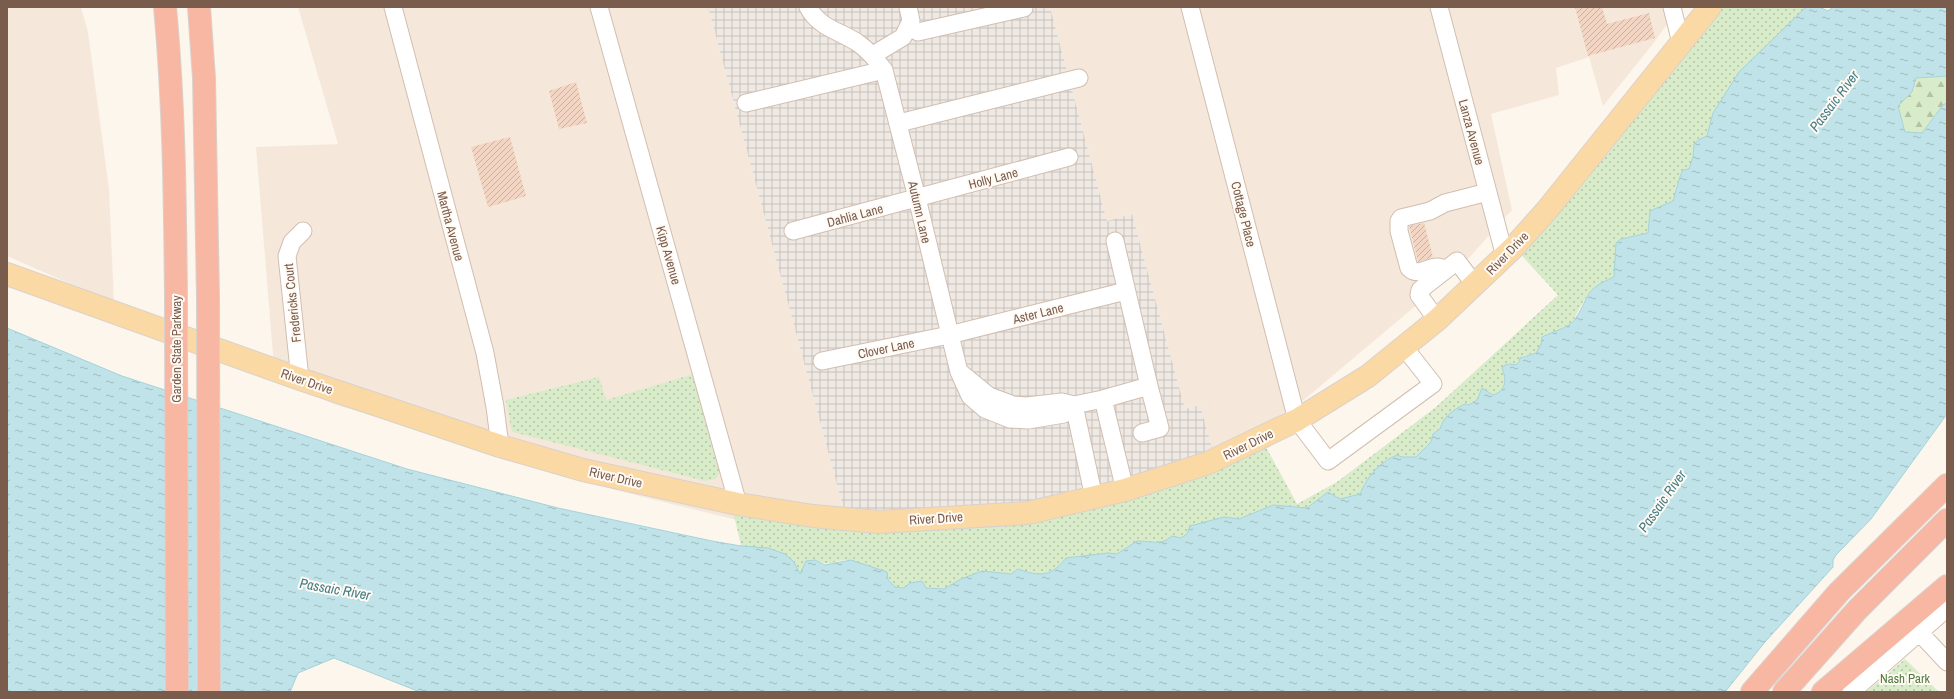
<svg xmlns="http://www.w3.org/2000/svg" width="1954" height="699" font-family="'Archivo Narrow',sans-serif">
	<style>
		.residential { fill: #f5e8da }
		.industrial { fill: url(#industrial-grid) }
		.forest { fill: url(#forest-firs) }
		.park { fill: url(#park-dots) }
		.water { fill: url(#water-ripples); stroke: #a5d3da }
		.building { fill: url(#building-hatch) }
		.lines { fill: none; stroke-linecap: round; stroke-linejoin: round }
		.minor-casing { stroke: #d1beb0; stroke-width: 19 }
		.major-casing { stroke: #dad1cd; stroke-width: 24 }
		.highway-casing { stroke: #dad1cd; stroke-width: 24 }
		.minor { stroke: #fff; stroke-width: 17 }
		.major { stroke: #fbd9a5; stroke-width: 22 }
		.highway { stroke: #f7b7a3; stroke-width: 22 }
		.highway-bridge-casing { stroke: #dad1cd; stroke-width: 24; stroke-linecap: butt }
		.highway-bridge { stroke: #f7b7a3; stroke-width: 22 }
		.labels { text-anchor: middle; stroke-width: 4; stroke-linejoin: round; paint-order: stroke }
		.street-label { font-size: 13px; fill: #7a5c4d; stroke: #fffaf3 }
		.park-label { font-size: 13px; fill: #537a41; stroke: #fffaf3 }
		.water-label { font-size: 14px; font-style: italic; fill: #437c86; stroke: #fffaf3 }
	</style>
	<defs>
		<pattern id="industrial-grid" width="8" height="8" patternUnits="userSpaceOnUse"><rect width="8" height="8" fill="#efe9e4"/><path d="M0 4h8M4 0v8" fill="none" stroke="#c7c0bb"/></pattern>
		<pattern id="forest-firs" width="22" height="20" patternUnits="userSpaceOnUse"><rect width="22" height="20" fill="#d8ecc9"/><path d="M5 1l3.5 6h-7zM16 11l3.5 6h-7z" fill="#b4c2a5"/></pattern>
		<pattern id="park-dots" width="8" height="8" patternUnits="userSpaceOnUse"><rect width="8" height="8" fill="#d8ecc9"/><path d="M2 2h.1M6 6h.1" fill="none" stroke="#b4c2a5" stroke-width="1.8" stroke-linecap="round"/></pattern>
		<pattern id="water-ripples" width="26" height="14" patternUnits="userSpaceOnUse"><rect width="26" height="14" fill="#bfe3e8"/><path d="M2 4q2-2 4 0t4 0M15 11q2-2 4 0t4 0" fill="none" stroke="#a0bbbe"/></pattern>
		<pattern id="building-hatch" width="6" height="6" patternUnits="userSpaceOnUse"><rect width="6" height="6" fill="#f3d5c3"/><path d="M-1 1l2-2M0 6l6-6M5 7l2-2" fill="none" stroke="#cab0a1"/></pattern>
	</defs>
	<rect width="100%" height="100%" fill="#fdf6ec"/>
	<path class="residential" d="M7,7H81L88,32L109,189L114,303L7,256Z
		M298,7H708L846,518L773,529L615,490L498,452L336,405L275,379L256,147L338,144Z
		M1050,7H1679L1656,40L1603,106L1589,57L1556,68L1559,95L1491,114L1512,210L1457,271L1305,399L1214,455L1200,405L1185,409L1132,214L1107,221Z"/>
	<path class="industrial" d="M708,7H1050L1107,221L1132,214L1185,409L1200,405L1214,455L1014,514L846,518Z"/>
	<path class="forest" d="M1947,76V103L1943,105L1922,133L1905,132L1898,106L1912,92L1916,78Z"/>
	<path class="park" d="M1709,7H1806L1713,113L1707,136L1700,139L1694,144L1693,157L1689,169L1683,170C1678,177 1676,192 1673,201L1650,211L1648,233L1621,239L1616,243L1614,277C1587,288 1585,299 1572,323C1556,330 1545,337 1536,353L1523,356L1516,365L1509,364L1502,368C1507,380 1506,391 1493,395L1482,388L1477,400L1433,434L1431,442L1416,458L1402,457L1365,483L1360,494L1340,499L1328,492L1307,508L1273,505L1239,519L1224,517L1181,538L1172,536C1161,546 1150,541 1137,541L1117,554L1108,553L1066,558C1051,577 1040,577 1018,569L1012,574L982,571L961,579L945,589L895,587C889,580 859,561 850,560C834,559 832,568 815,560L800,574C787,549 767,548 741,546L731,502L879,522L1028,513L1261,438L1297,504L1337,482L1436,407L1558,295L1514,247Z
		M694,374L720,471L716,479L705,481L513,432L511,428L506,400L599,377L606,400Z
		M1905,659L1939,692H1866Z"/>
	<path class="water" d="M1806,7H1819L1828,11L1833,7H1947V76L1916,78L1912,92L1898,106L1905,132L1922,133L1943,105L1947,103V414L1871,519L1836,555L1833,560V567L1765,642L1725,692H420L334,658L298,673L290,692H7V328L122,376L407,469L558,508L712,541L741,546L768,548L785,554L794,562L800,574L806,561L815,560L825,565L851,560L887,572L888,580L895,587L904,588L910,583L922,581L926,588L944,589L961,579L982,571L1011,574L1018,569C1040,577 1051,577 1066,558L1108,553L1117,554L1137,541C1150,541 1161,546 1172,536L1181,538L1187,534L1190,526L1224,517L1239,519L1273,505L1307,508L1328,492L1340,499L1360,494C1367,477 1379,462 1397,455L1402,457H1416L1431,442L1433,434L1440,429C1443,417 1454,409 1465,404L1469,405L1477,400L1482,388L1493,395C1506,391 1507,380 1502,368C1505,363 1511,364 1516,365L1519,362L1520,358L1536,353L1541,344L1542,337C1548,334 1570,326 1573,322C1591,297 1581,291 1614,277L1616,243L1621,239L1648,233L1650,211L1673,201C1676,192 1679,176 1683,170L1689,169L1693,157L1694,144L1700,139L1707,136L1713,113L1739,72Z"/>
	<path class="building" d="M1575,7H1602L1607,24L1649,13L1655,38L1588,56Z
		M576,82L587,123L559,129L549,91Z
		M510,137L526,196L488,207L471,147Z
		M1424,223L1433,257L1418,262L1409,226Z"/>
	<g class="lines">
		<defs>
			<path id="minor" d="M393,7L485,353L495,407L500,446
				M599,7L738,504
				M808,7C819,28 840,31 858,43C869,51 876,59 884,70L917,198L959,372L970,396L985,409L1010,419L1028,420L1064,414L1074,405
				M1190,7L1297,420L1328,461L1433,384L1404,347
				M1439,7L1505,257
				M1672,7L1681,43
				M908,27L918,32L1024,8
				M873,55L903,37L911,21L908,7
				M746,103L884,70
				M899,123L1079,78
				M793,231L1069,157
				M1447,269C1444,269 1440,267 1437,267C1427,267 1418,277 1409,268L1399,231V221L1401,218L1430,211L1445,203L1488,192
				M1437,320L1419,295L1420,290L1457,261L1475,285
				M822,361L949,335L1126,291
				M961,373L989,396L1013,405L1027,406L1062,402L1074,405L1103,399L1149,386L1115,241
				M300,379L287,256L292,242L303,231
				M1103,399L1125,490
				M1074,405L1094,498
				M1142,433L1160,428L1149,386
				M1919,632L1947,662
				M1851,692L1947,608"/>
			<path id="major" d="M7,274L300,379L500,446L583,470L738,504L813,516L879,522L1028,513L1125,490L1208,463L1297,420L1368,376L1437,320L1514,247L1547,210L1710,7"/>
			<path id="highway" d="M165,7C174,104 175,199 176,297
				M199,7L204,78L208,297
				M1752,692L1839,592L1947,485
				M1784,692L1857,610L1947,520
				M1823,692L1947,586"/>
		</defs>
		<use href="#minor" class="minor-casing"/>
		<use href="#major" class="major-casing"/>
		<use href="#highway" class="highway-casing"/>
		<use href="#minor" class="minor"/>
		<use href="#major" class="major"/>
		<use href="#highway" class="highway"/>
		<defs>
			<path id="highway-bridge" d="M176,297L177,692
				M208,297L209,692"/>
		</defs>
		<use href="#highway-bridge" class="highway-bridge-casing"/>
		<use href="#highway-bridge" class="highway-bridge"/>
	</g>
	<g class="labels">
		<g class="street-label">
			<text transform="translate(1472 132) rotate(75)" y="5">Lanza Avenue</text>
			<text transform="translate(993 178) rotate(-15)" y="5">Holly Lane</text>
			<text transform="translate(920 212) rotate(77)" y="5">Autumn Lane</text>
			<text transform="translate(1244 214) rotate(76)" y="5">Cottage Place</text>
			<text transform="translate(855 215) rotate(-15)" y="5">Dahlia Lane</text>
			<text transform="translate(451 226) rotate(75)" y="5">Martha Avenue</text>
			<text transform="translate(1507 253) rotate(-46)" y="5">River Drive</text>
			<text transform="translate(669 255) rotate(74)" y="5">Kipp Avenue</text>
			<text transform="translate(292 303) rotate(-96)" y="5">Fredericks Court</text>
			<text transform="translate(1038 313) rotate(-14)" y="5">Aster Lane</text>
			<text transform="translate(886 348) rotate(-12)" y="5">Clover Lane</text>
			<text transform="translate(176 349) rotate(-90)" y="5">Garden State Parkway</text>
			<text transform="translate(307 381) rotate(19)" y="5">River Drive</text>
			<text transform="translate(1248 444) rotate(-26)" y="5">River Drive</text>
			<text transform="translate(616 477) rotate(13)" y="5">River Drive</text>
			<text transform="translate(936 518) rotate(-4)" y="5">River Drive</text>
		</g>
		<g class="park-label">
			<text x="1905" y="683">Nash Park</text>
		</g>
		<g class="water-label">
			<text transform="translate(1834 101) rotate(-53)" y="5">Passaic River</text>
			<text transform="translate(1662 501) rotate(-55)" y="5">Passaic River</text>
			<text transform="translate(335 589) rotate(10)" y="5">Passaic River</text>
		</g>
	</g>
	<rect width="1954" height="699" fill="none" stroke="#7a5c4d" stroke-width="16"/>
</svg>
